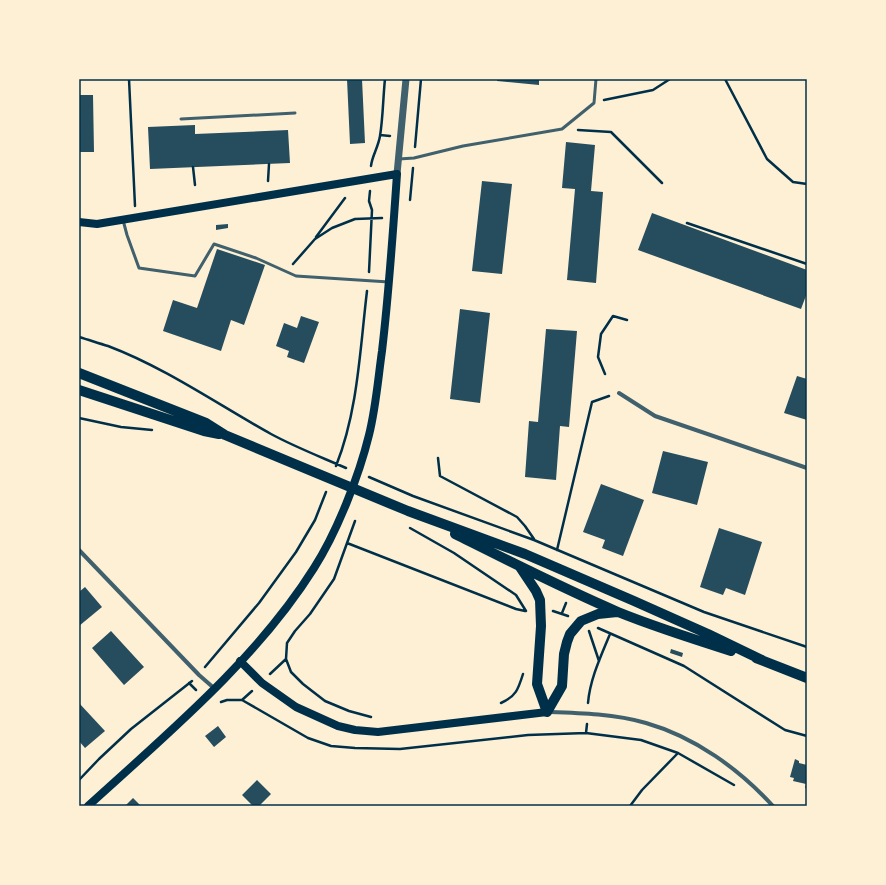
<svg xmlns="http://www.w3.org/2000/svg" width="886" height="885" font-family="Georgia,serif">
	<style>
		.building { fill: #264d5e }
		.lines { fill: none; stroke-linecap: round; stroke-linejoin: round }
		.path { stroke: #003049; stroke-width: 2.5 }
		.service { stroke: #3f606c; stroke-width: 3 }
		.minor { stroke: #3f606c; stroke-width: 4 }
		.tertiary { stroke: #3f606c; stroke-width: 7 }
		.secondary { stroke: #003049; stroke-width: 8 }
		.primary { stroke: #003049; stroke-width: 10 }
		.neatline { fill: none; stroke: #003049; stroke-width: 1.5 }
	</style>
	<rect width="100%" height="100%" fill="#fdf0d5"/>
	<path class="building" d="M347,79H362L365,143L350,144Z
		M497,79H539V85L497,81Z
		M79,95H93L94,152H79Z
		M195,125V134L288,130L290,163L150,169L148,127Z
		M566,142L595,145L591,191L603,192L596,283L567,280L575,189L562,188Z
		M482,181L512,184L502,274L472,271Z
		M652,213L807,270V293L801,309L638,250Z
		M228,224V228L216,230V225Z
		M217,249L265,265L244,325L231,320L221,351L163,331L173,300L197,308Z
		M460,309L490,313L480,403L450,399Z
		M301,316L319,322L304,363L287,357L289,351L276,346L284,323L297,328Z
		M546,329L577,331L569,427L560,426L556,480L525,477L529,421L538,422Z
		M797,376L807,379V420L784,413Z
		M663,451L708,462L697,505L652,493Z
		M601,484L644,500L623,556L602,548L605,540L583,532Z
		M719,528L762,542L745,595L726,588L723,595L700,587Z
		M85,587L102,607L79,626V592Z
		M111,631L144,667L124,685L92,648Z
		M671,649L683,653L682,657L670,653Z
		M79,703L105,731L85,748L79,741Z
		M218,726L226,737L214,747L205,736Z
		M795,759L799,761V763L807,765V788H805L806,784L793,781L794,778L790,777Z
		M257,780L271,794L259,806H253L242,795Z
		M133,798L141,806H125Z"/>
	<g class="lines">
		<path class="path" d="M129,79L135,206
			M725,79L767,159L793,182L807,184
			M604,100L653,90L670,79
			M578,130L611,132L662,183
			M380,135L390,136
			M415,147L421,79
			M371,166C372,156 378,148 380,136C383,118 383,98 385,79
			M193,167L195,185
			M268,181L269,164
			M410,200L413,168
			M687,223L807,264
			M316,237L345,198
			M293,264L315,239L332,228L355,219L382,218
			M369,272L372,210L369,201L370,191
			M79,337C89,340 98,343 108,346C166,368 217,404 271,434C295,447 321,457 346,468
			M605,374L598,357L601,334L613,316L627,320
			M79,418L121,427L152,430
			M438,458L440,476L517,517L525,526L534,539
			M336,466C358,411 360,349 367,291
			M369,477L413,496L534,540L704,612L807,647
			M410,528L454,553L516,595L526,611
			M347,543L516,609L525,611
			M557,550L592,402L609,396
			M553,611L568,616
			M562,613L566,603
			M598,628L684,666L785,730L807,736
			M589,631L599,661
			M286,659L291,672L303,684L325,701L349,711L371,717
			M205,667L259,603L296,552L315,520L326,492
			M270,674L286,659L287,643L295,631L310,614L334,579L355,521
			M189,683L196,690
			M242,700L252,691
			M221,702L227,700H242L308,738L331,746L355,748L400,749L528,735L586,733L641,740L678,753L734,785
			M501,703C516,696 518,690 523,674
			M588,703C590,679 601,656 610,634
			M586,733L587,724
			M79,780L99,759L131,729L192,681
			M630,806L642,790L678,753"/>
		<path class="service" d="M181,119L295,113
			M399,159L414,158L463,146L562,129L594,103L596,79
			M123,220L127,235L139,268L195,276L214,244L256,258L296,276L389,282"/>
		<path class="minor" d="M619,393L655,416L807,468
			M79,550L199,675L215,689
			M549,712C581,713 615,714 646,723C695,737 739,769 773,806"/>
		<path class="tertiary" d="M397,174L406,79"/>
		<path class="secondary" d="M79,222L97,224L397,174C393,233 389,292 382,351C378,379 376,407 369,435C359,476 337,532 314,568C257,659 167,734 88,806
			M240,661L262,683L296,707L338,726L355,730L378,732L547,712"/>
		<path class="primary" d="M79,373L206,423L225,435L408,511L525,554L634,601L708,634L762,660
			M79,390L204,431L219,434
			M455,534C509,561 562,588 618,612C655,627 693,639 731,651
			M520,567L536,591L540,600L541,626L537,684L547,712
			M756,658L807,678
			M547,712L562,686L564,654L567,642L570,634L581,621L598,614L617,612"/>
	</g>
	<rect width="886" height="885" fill="none" stroke="#fdf0d5" stroke-width="160"/>
	<rect x="80" y="80" width="726" height="725" class="neatline"/>
</svg>
